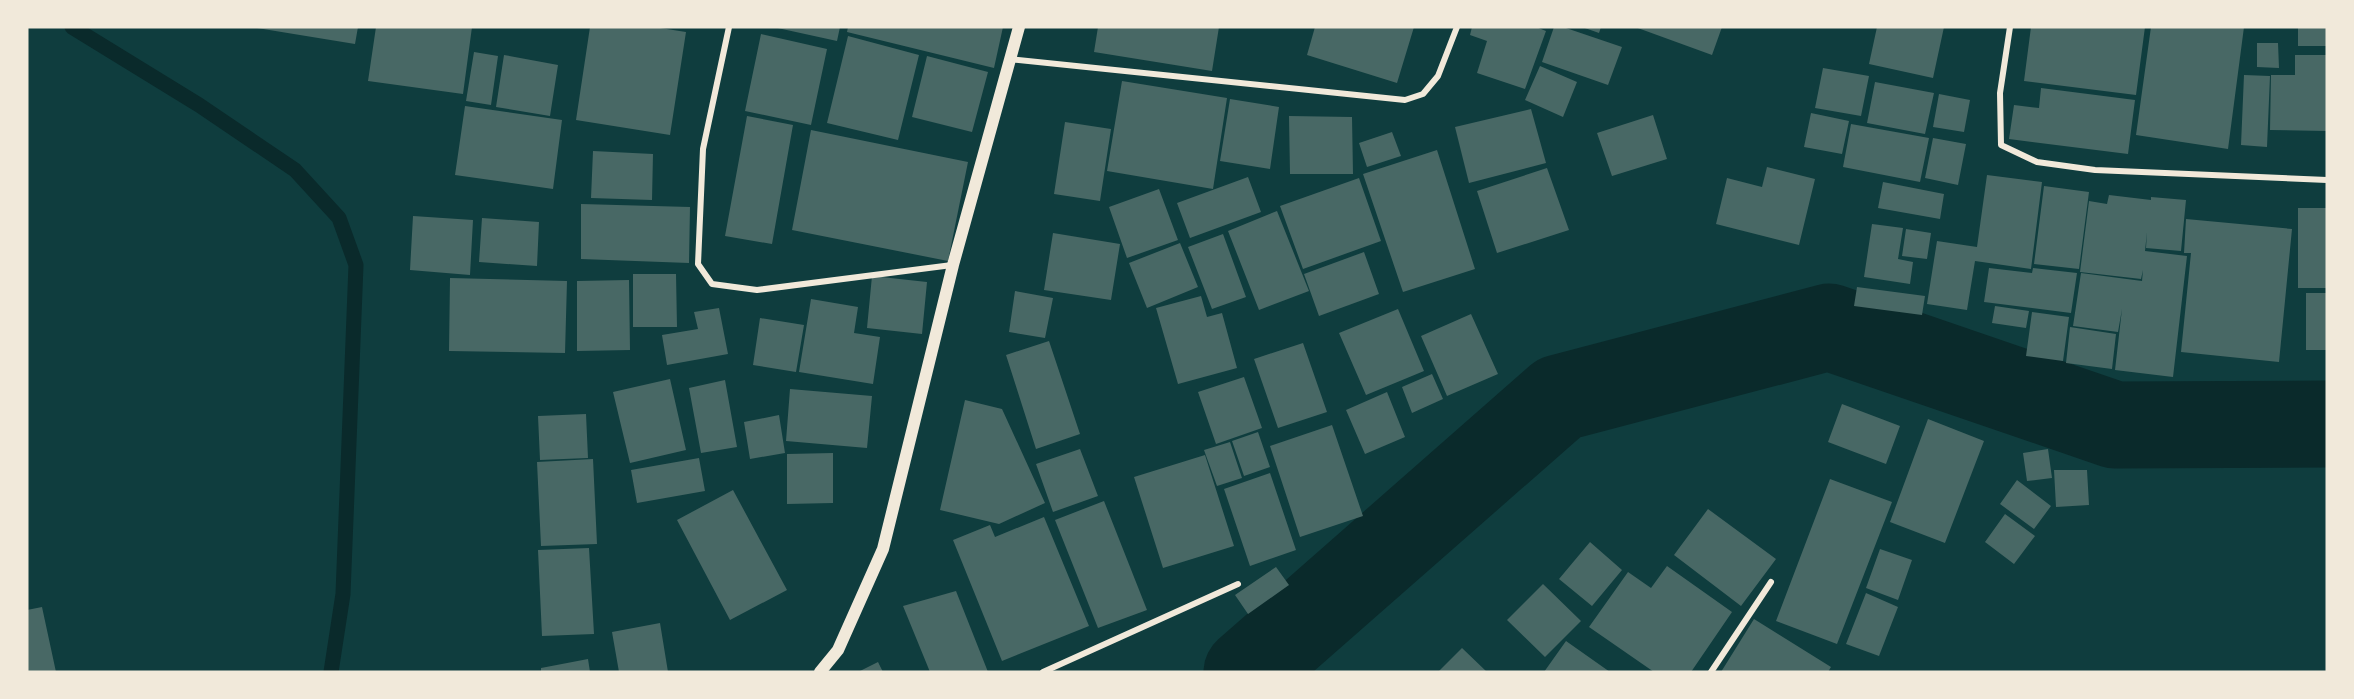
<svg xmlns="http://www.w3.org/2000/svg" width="2354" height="699" font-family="Ubuntu,sans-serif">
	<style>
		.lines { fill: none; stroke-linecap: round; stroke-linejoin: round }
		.stream { stroke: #0a2a2b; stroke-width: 15 }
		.river { stroke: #0a2a2b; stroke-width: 87 }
		.building { fill: #486865 }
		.minor { stroke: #f1e9da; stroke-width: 6 }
		.secondary { stroke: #f1e9da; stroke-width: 12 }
	</style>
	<rect width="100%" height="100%" fill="#0f3d3e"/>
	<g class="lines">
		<path class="stream" d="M72,27L199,105L295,170L339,218L356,265L343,594L331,672"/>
		<path class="river" d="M1247,672L1559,398L1829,327L2115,425L2327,424"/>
	</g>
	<path class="building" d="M251,27H358L355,44Z
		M376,27H472L463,94L368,81Z
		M590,27H654L686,32L670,135L576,120Z
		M773,27H840L837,41Z
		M848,27H1003L994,68L847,32Z
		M1098,27H1219L1212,71L1094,52Z
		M1315,27H1414L1397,83L1307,55Z
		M1472,27H1536L1546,31L1525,89L1477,73L1487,41L1470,35Z
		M1554,27H1563L1622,47L1608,85L1542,62Z
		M1582,27H1601L1599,33Z
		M1635,27H1722L1712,55Z
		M1877,27H1944L1933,78L1869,64Z
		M2031,27H2145L2136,95L2024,81Z
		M2151,27H2244L2228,149L2136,135Z
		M2298,27H2327V46H2298Z
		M761,34L827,49L811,125L745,111Z
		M848,36L919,55L898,140L827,123Z
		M2257,43H2278L2279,68L2257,67Z
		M474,52L498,56L491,105L466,101Z
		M504,55L558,65L550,116L496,107Z
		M2295,55H2327V131L2270,130L2271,75H2295Z
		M927,56L988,72L972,132L912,117Z
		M1540,66L1577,82L1563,117L1525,100Z
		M1823,68L1869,76L1861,116L1815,108Z
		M2244,75L2270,76L2267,147L2241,145Z
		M1122,81L1227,98L1213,189L1107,171Z
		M1875,82L1934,93L1925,134L1867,123Z
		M2041,88L2135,100L2128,154L2009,139L2014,105L2039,108Z
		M1939,94L1970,100L1964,132L1933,127Z
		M1230,99L1279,107L1270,169L1220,161Z
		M465,106L562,120L553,189L455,175Z
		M1531,109L1546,163L1469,183L1455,127Z
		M1811,113L1849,121L1842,154L1804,147Z
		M1653,115L1667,159L1612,176L1597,133Z
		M747,116L793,125L772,244L725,236Z
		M1289,116L1352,117L1353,174H1290Z
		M1065,122L1111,129L1100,201L1054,194Z
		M1851,124L1929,138L1920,182L1843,167Z
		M811,130L968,162L948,261L792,230Z
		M1392,132L1401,156L1367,167L1359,143Z
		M1933,138L1966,144L1958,185L1925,178Z
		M1437,150L1475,269L1403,292L1363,174Z
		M593,151L653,154L652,200L591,198Z
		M1767,167L1815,179L1799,245L1716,224L1727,178L1762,187Z
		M1547,168L1569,230L1497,253L1477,191Z
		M1987,175L2042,182L2031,269L1975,261L1967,310L1927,304L1937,241L1977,247Z
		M1248,177L1261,212L1190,238L1177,203Z
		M1359,178L1381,241L1303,269L1280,206Z
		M1883,182L1944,194L1940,219L1878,208Z
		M2044,186L2089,192L2079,269L2034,264Z
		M1159,189L1178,240L1127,258L1109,207Z
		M2109,195L2151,200V197L2186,200L2181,251L2146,248L2147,232L2145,251L2187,256L2173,377L2115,370L2122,309L2118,332L2073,326L2081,273L2142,281L2143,270L2141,279L2080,272L2089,201L2107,204Z
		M581,204L690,207L689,263L581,259Z
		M2298,208H2327V288H2298Z
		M1277,211L1309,291L1259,310L1228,231Z
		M413,216L473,220L470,275L410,270Z
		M482,218L539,222L537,266L479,262Z
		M2186,219L2292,229L2279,362L2181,352L2191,253H2184Z
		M1872,224L1903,228L1898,259L1913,262L1910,284L1864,277Z
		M1906,229L1931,233L1927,259L1902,256Z
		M1053,233L1120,244L1111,300L1044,290Z
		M1223,234L1246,297L1212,309L1188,247Z
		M1180,243L1198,287L1147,308L1129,263Z
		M1364,252L1379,294L1319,316L1304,274Z
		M1989,268L2032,273L2033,268L2077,273L2071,313L1984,302Z
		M633,274H676L677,327H633Z
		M872,276L927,282L922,334L867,328Z
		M450,278L567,281L565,353L449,351Z
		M629,280L630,350L577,351V281Z
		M1857,287L1925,296L1922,315L1854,306Z
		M1015,291L1053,298L1045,338L1009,332Z
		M2306,293H2327V350H2306Z
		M1201,296L1207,317L1222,313L1237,368L1178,384L1156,308Z
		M811,299L858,307L854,333L880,337L873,384L799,372Z
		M1995,306L2029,311L2026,328L1992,323Z
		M719,308L728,354L667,365L662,335L698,329L694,312Z
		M1398,309L1424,371L1366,395L1339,333Z
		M2032,312L2069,317L2063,361L2026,356Z
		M1471,314L1498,374L1447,396L1421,336Z
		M760,318L804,325L796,372L753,365Z
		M2070,327L2116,334L2112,369L2066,363Z
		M1049,341L1080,434L1036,449L1006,355Z
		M1303,343L1327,412L1278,428L1254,359Z
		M1432,374L1443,399L1412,413L1402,387Z
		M1244,377L1262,428L1216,444L1198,392Z
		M670,379L686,450L630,463L613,392Z
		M725,380L737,447L701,453L689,388Z
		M790,389L872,396L867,448L786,441Z
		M1387,392L1405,437L1365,454L1346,410Z
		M965,400L1002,409L1045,503L999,524L940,510Z
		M1842,404L1900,426L1886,464L1828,442Z
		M586,414L588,458L540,460L538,416Z
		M779,415L785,453L750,459L744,422Z
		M1928,419L1984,441L1945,543L1890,522Z
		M1332,425L1363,516L1300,537L1270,446Z
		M1258,432L1270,467L1244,476L1232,441Z
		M1230,442L1242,478L1217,486L1204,450Z
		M1080,449L1098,496L1053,512L1036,464Z
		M2048,449L2052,478L2027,481L2023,453Z
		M833,453V503L787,504V454Z
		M1205,455L1234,546L1163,568L1134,477Z
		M699,458L705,491L637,503L631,470Z
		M593,459L597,544L541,546L537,462Z
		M2054,470H2087L2089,505L2056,507Z
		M1270,473L1296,550L1250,566L1224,489Z
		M1830,479L1892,502L1837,644L1776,621Z
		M2017,480L2051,506L2034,529L2000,504Z
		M733,490L787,590L730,620L677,520Z
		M1104,501L1147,610L1098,628L1055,520Z
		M1708,509L1776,559L1741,606L1674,555Z
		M2005,514L2035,536L2014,564L1985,542Z
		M1044,517L1089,626L1002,661L953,540L990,525L995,537Z
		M1590,542L1622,570L1592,606L1559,579Z
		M589,548L594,634L542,636L538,550Z
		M1880,549L1912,560L1898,600L1866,588Z
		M1667,566L1732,612L1691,672H1654L1589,627L1628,572L1651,588Z
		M1276,567L1289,585L1248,614L1235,595Z
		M1543,584L1581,621L1545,657L1507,620Z
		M956,591L988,672H930L903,606Z
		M1866,593L1898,607L1879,656L1846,644Z
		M42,607L56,672H27V610Z
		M1754,619L1831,667L1828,672H1721Z
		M660,623L668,672H619L612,632Z
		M1566,641L1610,672H1544Z
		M1462,648L1487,672H1438Z
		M588,659L590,672H541V668Z
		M878,662L883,672H858Z"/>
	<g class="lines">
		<path class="minor" d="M729,27L703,149L698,264L712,284L757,290L952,265
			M2010,27L2000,93L2001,145L2037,162L2095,170L2327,180
			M1009,59L1405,100L1423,94L1438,76L1457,27
			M1043,672L1238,584
			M1711,672L1771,582"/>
		<path class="secondary" d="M820,672L838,650L883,549L953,265L1019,27"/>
	</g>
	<rect width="2354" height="699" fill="none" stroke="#f1e9da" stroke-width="57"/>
</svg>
